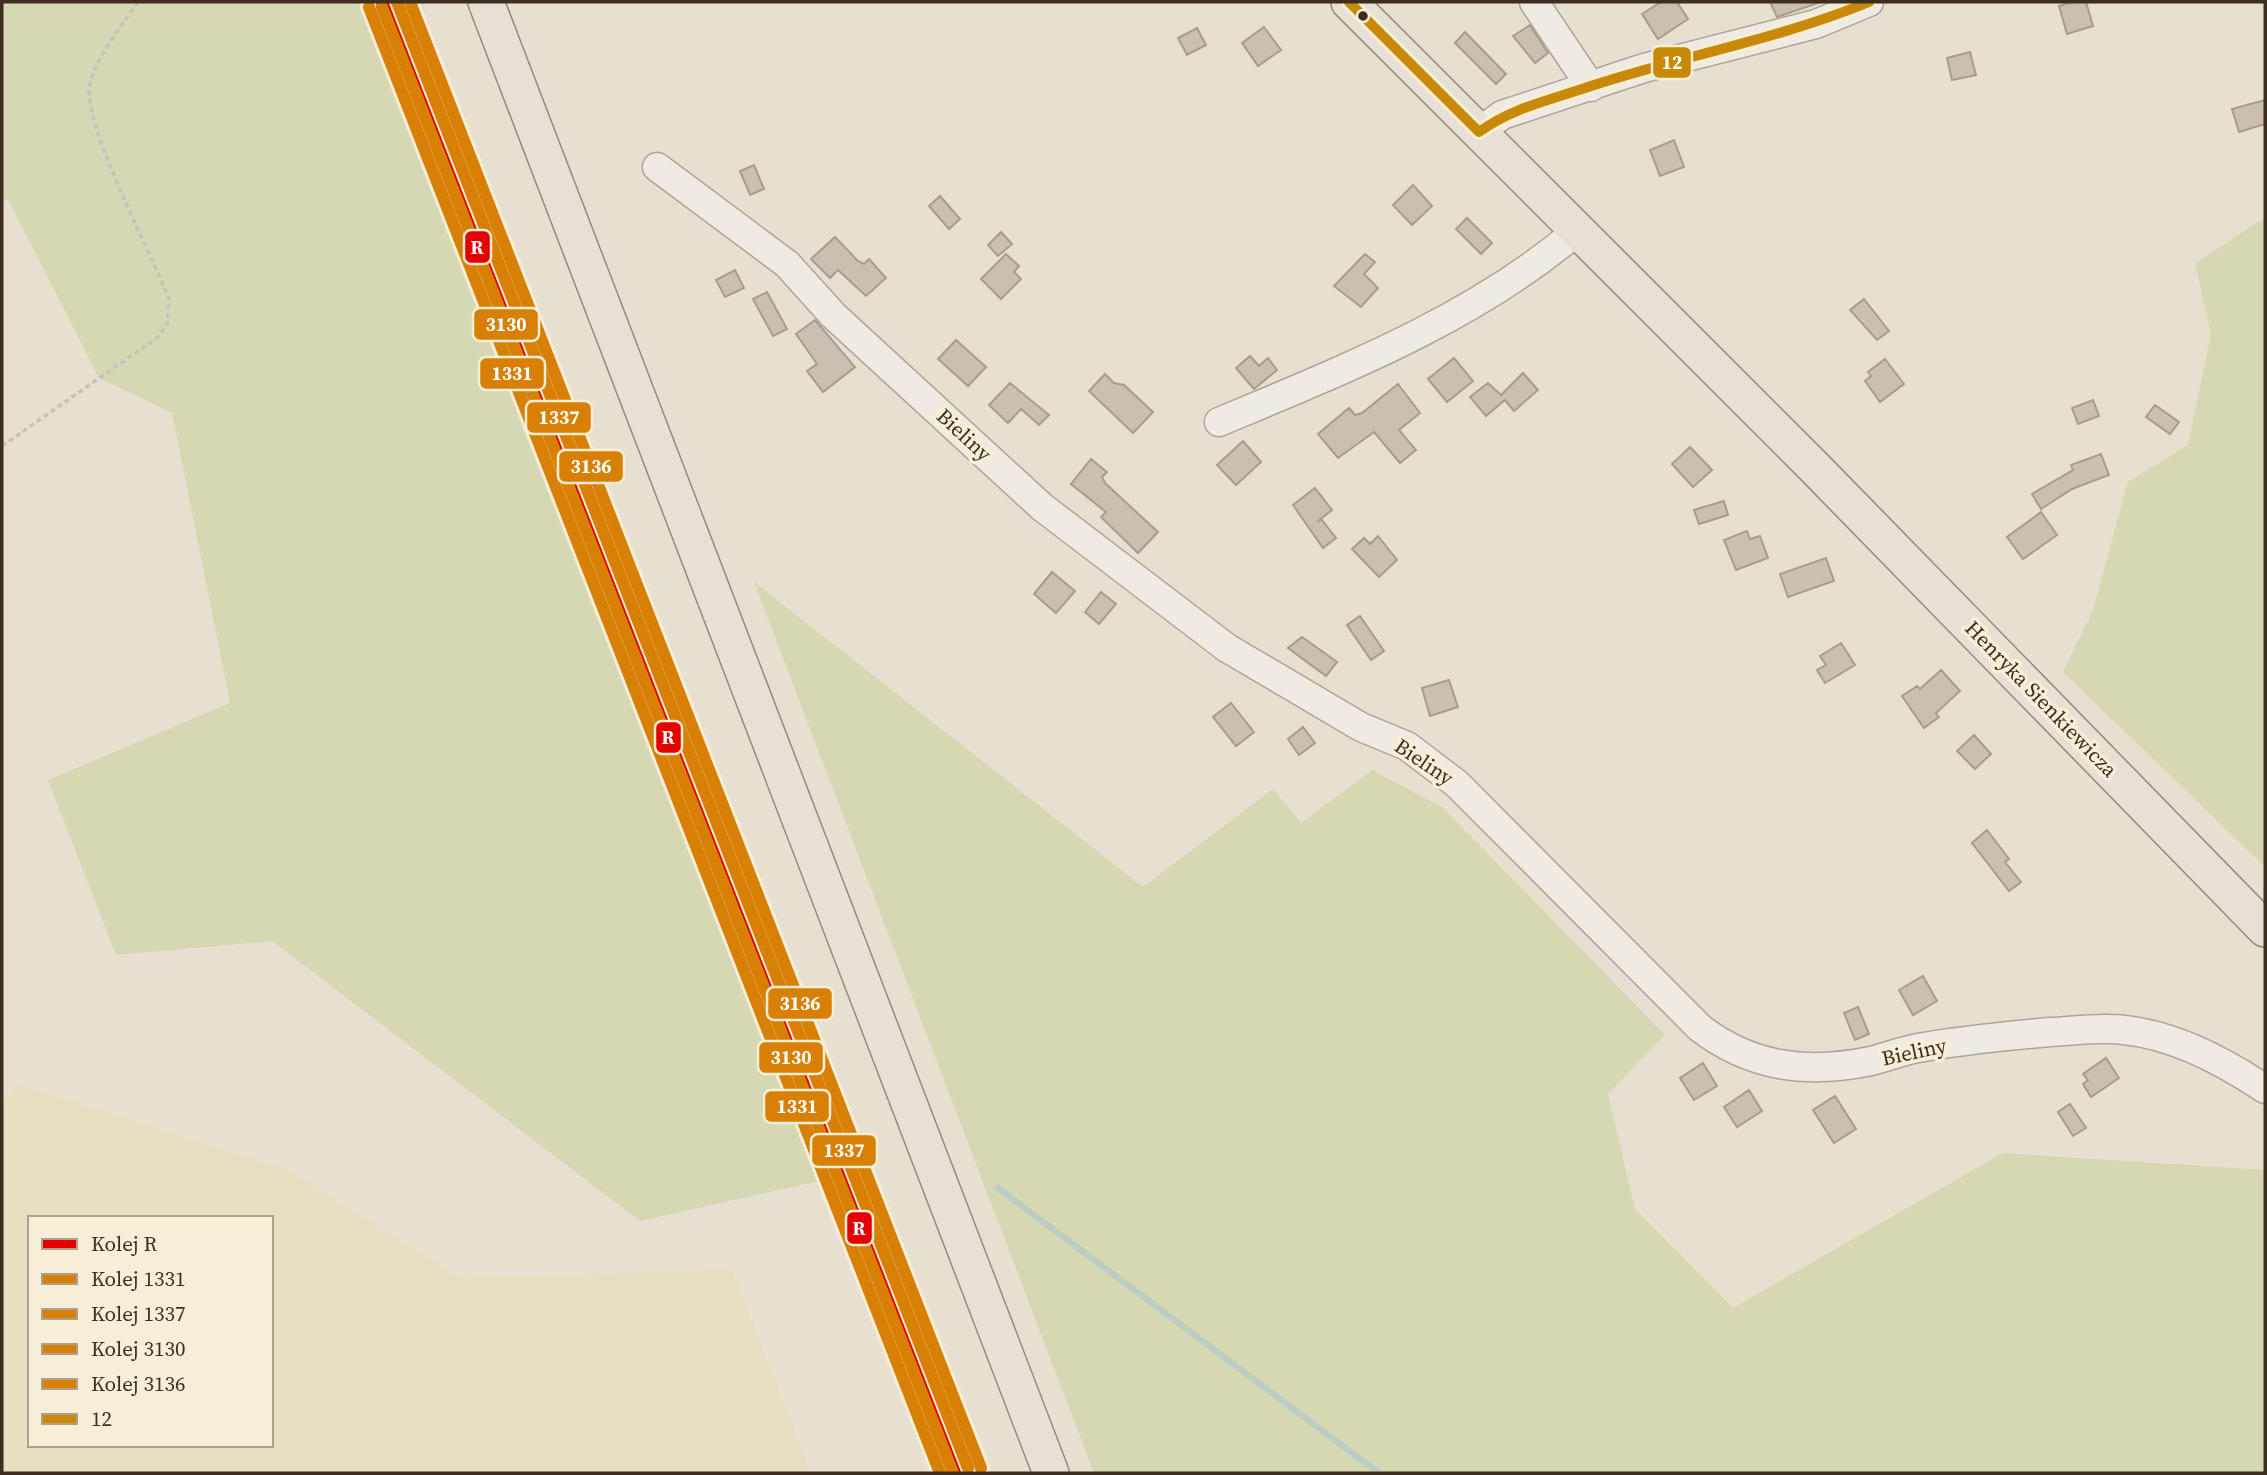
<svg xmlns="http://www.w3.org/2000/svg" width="2267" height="1475" font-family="'Source Serif 4',serif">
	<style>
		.farmland { fill: #e6dfc2; fill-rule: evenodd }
		.green { fill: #d6d7b3 }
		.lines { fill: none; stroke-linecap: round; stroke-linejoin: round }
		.stream { stroke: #bcccc2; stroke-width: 6 }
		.building { fill: #cbbfb2; stroke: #a89c90; stroke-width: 2 }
		.minor-casing { stroke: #ada599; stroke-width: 31 }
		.major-casing { stroke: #928b80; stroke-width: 38 }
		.path { stroke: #c8c2b9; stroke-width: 3.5; stroke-dasharray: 5 3.5; stroke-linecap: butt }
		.minor { stroke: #efebe3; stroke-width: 28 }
		.major { stroke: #e6e1d4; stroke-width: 35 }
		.bus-1-casing { stroke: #f7eed8; stroke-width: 16 }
		.bus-1 { stroke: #c88808; stroke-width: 10 }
		.rail-1-casing { stroke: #f7eed8; stroke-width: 18 }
		.rail-2-casing { stroke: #f7eed8; stroke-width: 18 }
		.rail-3-casing { stroke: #f7eed8; stroke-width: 18 }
		.rail-4-casing { stroke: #f7eed8; stroke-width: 18 }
		.rail-5-casing { stroke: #f7eed8; stroke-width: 18 }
		.rail-1 { stroke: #e50000; stroke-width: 12 }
		.rail-2 { stroke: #d88006; stroke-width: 12 }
		.rail-3 { stroke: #d88006; stroke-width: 12 }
		.rail-4 { stroke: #d88006; stroke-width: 12 }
		.rail-5 { stroke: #d88006; stroke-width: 12 }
		.bus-dot { fill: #3d2e20; stroke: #f7eed8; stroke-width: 2.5 }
		.labels { text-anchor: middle; stroke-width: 7; stroke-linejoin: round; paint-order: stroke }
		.street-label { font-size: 21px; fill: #3d2e20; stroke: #f7eed8 }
		.line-badge { stroke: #f7eed8; stroke-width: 2.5 }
		.badge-label { font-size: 19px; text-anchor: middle; font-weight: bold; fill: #fff }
	</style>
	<rect width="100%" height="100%" fill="#e7e0d1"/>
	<path class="farmland" d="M17,1084L288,1170L460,1278L732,1270L810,1469L806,1473H2V1101ZM30,1218H271V1445H30Z"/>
	<path class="green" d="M2,2H358L837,1177L640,1221L272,941L116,955L48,780L230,703L172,413L99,378L8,199L2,203Z
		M2265,217V867L2063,672L2093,610L2128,482L2188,445L2211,334L2195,264Z
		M754,582L1143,887L1273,789L1301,823L1372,770L1442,807L1665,1035L1608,1094L1635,1209L1733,1308L2003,1153L2265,1170V1473H1094Z"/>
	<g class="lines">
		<path class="stream" d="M998,1188L1379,1473"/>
	</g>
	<path class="building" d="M1661,2H1677L1688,19L1658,39L1642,14Z
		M1770,2H1821L1777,17Z
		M2072,2H2086L2093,26L2067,34L2059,6Z
		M1530,25L1548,53L1535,63L1513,36Z
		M1264,27L1281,50L1258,66L1242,43Z
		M1197,28L1206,45L1187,55L1178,38Z
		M1465,32L1506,74L1496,84L1455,43Z
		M1970,52L1976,75L1952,80L1947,58Z
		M2265,100V124L2239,132L2232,109Z
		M1674,140L1684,167L1660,176L1650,150Z
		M754,165L764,189L750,195L740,171Z
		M1413,185L1432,206L1412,225L1393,205Z
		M940,196L960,219L949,229L929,206Z
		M1467,218L1492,243L1481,254L1456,229Z
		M1001,232L1012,244L998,256L988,245Z
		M835,237L857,260L864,264L869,259L886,278L866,296L838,270L830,278L811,259Z
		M1006,254L1019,266L1014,272L1021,279L1001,299L981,279Z
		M1365,254L1375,262L1364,274L1378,288L1361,307L1334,286Z
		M735,270L744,288L725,297L716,280Z
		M767,292L787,329L773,336L753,299Z
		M1864,299L1889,331L1877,340L1850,310Z
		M815,320L855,367L823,392L807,371L817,364L796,334Z
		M956,340L986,367L968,386L938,359Z
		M1250,356L1259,366L1268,358L1277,370L1254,389L1236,368Z
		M1454,358L1473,381L1447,402L1428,379Z
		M1885,359L1904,384L1880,402L1865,381L1871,376L1868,372Z
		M1523,373L1538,390L1514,411L1505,400L1486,416L1470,397L1488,383L1501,395Z
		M1105,374L1114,383L1124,385L1153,412L1133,433L1089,391Z
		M1010,383L1049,415L1039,425L1021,409L1008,423L989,405Z
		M1398,384L1420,413L1399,430L1416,450L1400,463L1374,432L1338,458L1318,434L1349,408L1355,415L1362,413Z
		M2093,400L2099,416L2078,424L2072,408Z
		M2155,405L2179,422L2170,434L2146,417Z
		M1243,441L1261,462L1236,485L1217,465Z
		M1690,447L1712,470L1693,487L1672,464Z
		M2101,454L2109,475L2072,489L2041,509L2032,494L2073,470L2071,465Z
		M1091,459L1107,472L1102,477L1105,483L1158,532L1138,553L1101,517L1106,512L1071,484Z
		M1315,488L1332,510L1317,522L1321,519L1336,538L1323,548L1293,505Z
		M1724,501L1728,515L1699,524L1694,510Z
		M2041,512L2057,535L2023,559L2007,537Z
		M1747,531L1750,539L1760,536L1768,558L1736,570L1724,540Z
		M1378,536L1397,560L1379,577L1352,549L1364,538L1370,544Z
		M1826,558L1834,581L1788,597L1780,574Z
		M1052,572L1075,591L1056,613L1034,594Z
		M1101,592L1116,604L1099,624L1085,612Z
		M1360,616L1384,651L1371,660L1347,625Z
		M1302,637L1337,662L1326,676L1288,648Z
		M1841,643L1855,665L1825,683L1817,670L1826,665L1820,656Z
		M1941,670L1960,691L1936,713L1939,717L1924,728L1902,696L1917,686L1920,689Z
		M1449,680L1458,707L1430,716L1422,688Z
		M1231,703L1254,732L1236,746L1213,717Z
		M1303,727L1315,743L1299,755L1288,739Z
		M1974,735L1991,754L1975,769L1957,751Z
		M1987,830L2009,859L2005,862L2021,882L2009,891L1972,843Z
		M1923,976L1937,1001L1913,1015L1899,990Z
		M1858,1007L1869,1034L1855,1040L1844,1013Z
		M2106,1058L2119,1078L2091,1097L2083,1084L2088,1080L2083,1074Z
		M1703,1063L1717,1086L1694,1100L1680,1078Z
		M1749,1090L1762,1111L1737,1127L1724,1107Z
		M1835,1096L1856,1129L1834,1143L1813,1110Z
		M2070,1104L2086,1128L2073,1136L2058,1112Z"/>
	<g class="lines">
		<defs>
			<path id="minor" d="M1534,2L1591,87
				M1479,132L1502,115L1644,68L1816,24L1869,2
				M657,167L787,264L833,315L1042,507L1227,648L1361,727L1407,746L1457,784L1700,1028C1752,1068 1808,1074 1871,1061C1887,1057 1902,1051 1918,1048C1961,1040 2006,1036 2050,1032C2074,1031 2100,1027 2124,1030C2174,1035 2225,1062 2265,1089
				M1219,422C1343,370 1474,319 1578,230"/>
			<path id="major" d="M486,2L1051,1473
				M1349,2L1817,470L2265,929"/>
		</defs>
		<use href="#minor" class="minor-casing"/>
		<use href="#major" class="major-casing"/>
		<path class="path" d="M2,446L158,337L167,324L169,299C153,256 81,122 90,85C97,55 121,27 138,2"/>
		<use href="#minor" class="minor"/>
		<use href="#major" class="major"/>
		<defs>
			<path id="bus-1" d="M1349,2L1479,132
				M1479,132C1510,109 1546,101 1582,89C1677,57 1777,40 1869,2"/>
		</defs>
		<use href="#bus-1" class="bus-1-casing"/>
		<use href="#bus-1" class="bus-1"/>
		<defs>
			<path id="rail-1" d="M382,2L955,1473"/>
			<path id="rail-2" d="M369,7L940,1473"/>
			<path id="rail-3" d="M397,2L968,1468"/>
			<path id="rail-4" d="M382,7L953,1473"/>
			<path id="rail-5" d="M410,2L981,1468"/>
		</defs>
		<use href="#rail-1" class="rail-1-casing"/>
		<use href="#rail-2" class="rail-2-casing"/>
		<use href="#rail-3" class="rail-3-casing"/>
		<use href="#rail-4" class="rail-4-casing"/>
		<use href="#rail-5" class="rail-5-casing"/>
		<use href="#rail-1" class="rail-1"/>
		<use href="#rail-2" class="rail-2"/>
		<use href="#rail-3" class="rail-3"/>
		<use href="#rail-4" class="rail-4"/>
		<use href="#rail-5" class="rail-5"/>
	</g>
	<circle class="bus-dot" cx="1363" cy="16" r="6"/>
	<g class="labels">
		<g class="street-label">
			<text transform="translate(964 435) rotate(43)" y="7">Bieliny</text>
			<text transform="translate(2041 699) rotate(46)" y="7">Henryka Sienkiewicza</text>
			<text transform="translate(1424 762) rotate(34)" y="7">Bieliny</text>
			<text transform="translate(1914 1052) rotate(-12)" y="7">Bieliny</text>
		</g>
	</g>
	<g class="line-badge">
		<rect x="1652" y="46" width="40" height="33" rx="7" fill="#c88808"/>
		<rect x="464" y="230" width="27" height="34" rx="7" fill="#e50000"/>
		<rect x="473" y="308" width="66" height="33" rx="7" fill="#d88006"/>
		<rect x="479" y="357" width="66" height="33" rx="7" fill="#d88006"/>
		<rect x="526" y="401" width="66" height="33" rx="7" fill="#d88006"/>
		<rect x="558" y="450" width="66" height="33" rx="7" fill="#d88006"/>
		<rect x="655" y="721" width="27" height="33" rx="7" fill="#e50000"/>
		<rect x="767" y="987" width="66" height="33" rx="7" fill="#d88006"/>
		<rect x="758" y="1041" width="66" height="33" rx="7" fill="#d88006"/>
		<rect x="764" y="1090" width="66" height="33" rx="7" fill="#d88006"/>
		<rect x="811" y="1134" width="66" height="33" rx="7" fill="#d88006"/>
		<rect x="846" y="1211" width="27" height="34" rx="7" fill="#e50000"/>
	</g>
	<g class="badge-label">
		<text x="1672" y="69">12</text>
		<text x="477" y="254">R</text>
		<text x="506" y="331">3130</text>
		<text x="512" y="380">1331</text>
		<text x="559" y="424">1337</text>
		<text x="591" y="473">3136</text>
		<text x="668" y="744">R</text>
		<text x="800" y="1010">3136</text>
		<text x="791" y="1064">3130</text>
		<text x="797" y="1113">1331</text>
		<text x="844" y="1157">1337</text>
		<text x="859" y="1235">R</text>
	</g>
	<rect width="2267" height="1475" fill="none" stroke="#3d2e20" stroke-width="7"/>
	<rect x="28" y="1216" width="245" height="231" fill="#f7eed8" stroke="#ada18e" stroke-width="2"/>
	<rect x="42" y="1239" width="35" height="10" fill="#e50000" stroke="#ada18e" stroke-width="2"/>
	<text x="91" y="1251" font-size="21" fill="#3d2e20">Kolej R</text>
	<rect x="42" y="1274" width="35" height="10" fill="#d88006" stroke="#ada18e" stroke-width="2"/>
	<text x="91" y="1286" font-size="21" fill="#3d2e20">Kolej 1331</text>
	<rect x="42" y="1309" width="35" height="10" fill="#d88006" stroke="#ada18e" stroke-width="2"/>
	<text x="91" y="1321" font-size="21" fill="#3d2e20">Kolej 1337</text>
	<rect x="42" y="1344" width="35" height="10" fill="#d88006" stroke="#ada18e" stroke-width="2"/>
	<text x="91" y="1356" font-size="21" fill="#3d2e20">Kolej 3130</text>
	<rect x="42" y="1379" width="35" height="10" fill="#d88006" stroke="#ada18e" stroke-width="2"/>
	<text x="91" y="1391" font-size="21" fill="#3d2e20">Kolej 3136</text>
	<rect x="42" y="1414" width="35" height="10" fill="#c88808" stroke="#ada18e" stroke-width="2"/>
	<text x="91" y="1426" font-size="21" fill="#3d2e20">12</text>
</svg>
